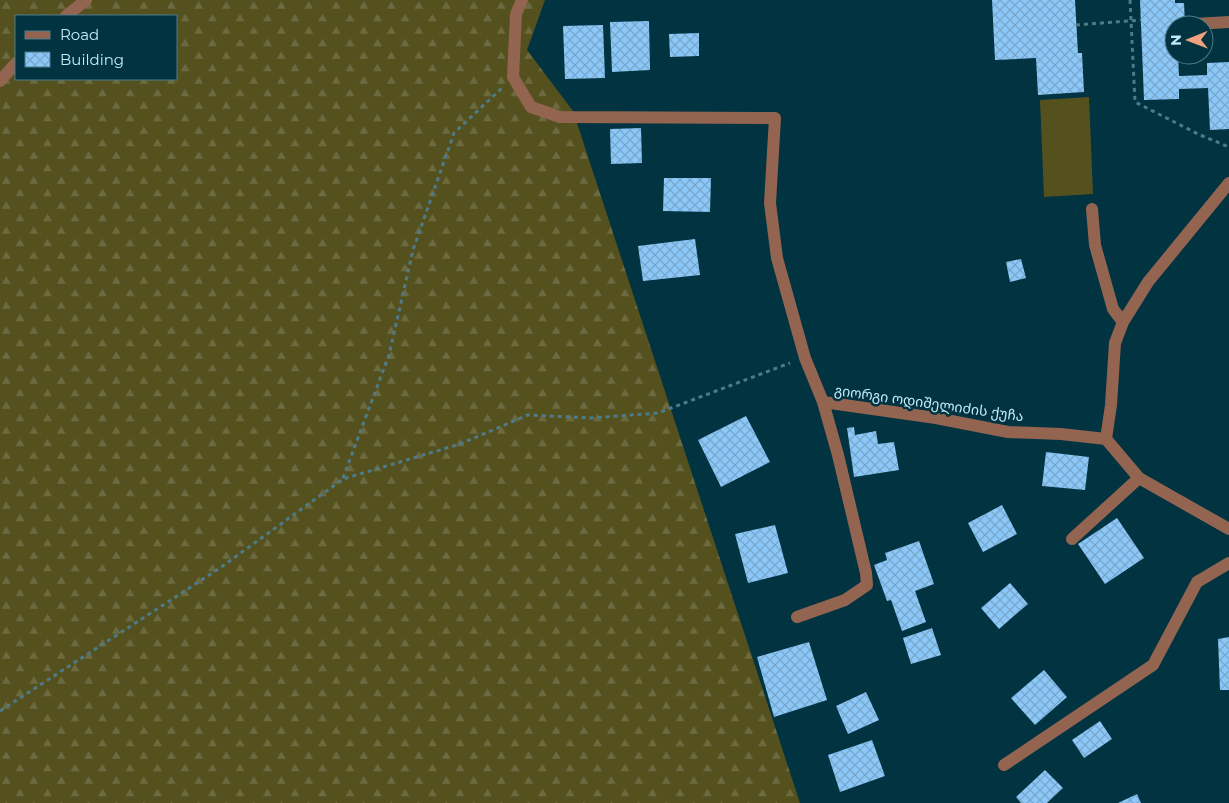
<svg xmlns="http://www.w3.org/2000/svg" width="1229" height="803" font-family="Montserrat,'Noto Sans Georgian',sans-serif">
	<style>
		.forest { fill: url(#forest-firs); fill-rule: evenodd }
		.pitch { fill: #55511f }
		.building { fill: url(#building-cross-hatch) }
		.lines { fill: none; stroke-linecap: round; stroke-linejoin: round }
		.path { stroke: #4d7b8a; stroke-width: 3; stroke-dasharray: 4 4; stroke-linecap: butt }
		.minor { stroke: #936450; stroke-width: 12 }
		.labels { text-anchor: middle; stroke-width: 5; stroke-linejoin: round; paint-order: stroke }
		.street-label { font-size: 14px; fill: #c2eaf9; stroke: #013341 }
	</style>
	<defs>
		<pattern id="forest-firs" width="22" height="20" patternUnits="userSpaceOnUse" patternTransform="scale(1.25)"><rect width="22" height="20" fill="#55511f"/><path d="M5 1l3.5 6h-7zM16 11l3.5 6h-7z" fill="#6c6a40"/></pattern>
		<pattern id="building-cross-hatch" width="8" height="8" patternUnits="userSpaceOnUse" patternTransform="scale(1.25)"><rect width="8" height="8" fill="#8bc7f7"/><path d="M0 0l8 8M0 8l8-8" fill="none" stroke="#77a7cc"/></pattern>
	</defs>
	<rect width="100%" height="100%" fill="#013341"/>
	<path class="forest" d="M0,0H545L527,50L573,111L800,803H0ZM16,16H176V79H16Z"/>
	<path class="pitch" d="M1089,97L1093,194L1044,197L1040,100Z"/>
	<path class="building" d="M992,0H1075L1078,53H1082L1084,92L1038,95L1036,58L995,60Z
		M1140,0H1175V3H1184L1185,25H1174V55H1178L1179,76L1207,75V63L1229,62V129L1210,130L1208,88L1179,89V99L1144,100Z
		M649,21L650,70L612,72L610,22Z
		M603,25L605,78L565,79L563,26Z
		M699,33V56L670,57L669,34Z
		M641,128L642,163L611,164L610,129Z
		M664,178H711L710,212L663,211Z
		M695,239L700,275L643,281L638,246Z
		M1021,259L1026,278L1010,282L1006,262Z
		M746,416L770,462L721,487L698,440Z
		M854,427L855,435L876,431L878,444L894,442L899,470L854,477L847,428Z
		M1046,452L1089,457L1085,490L1042,486Z
		M1002,505L1017,534L983,552L968,523Z
		M1117,518L1144,558L1105,584L1078,544Z
		M775,525L788,573L748,583L735,534Z
		M919,541L934,584L915,591L926,622L902,631L891,600L887,601L874,565L887,560L885,553Z
		M1010,583L1028,604L999,629L981,608Z
		M932,628L941,655L911,664L903,638Z
		M1229,637V690H1220L1218,639Z
		M809,642L827,700L774,717L757,657Z
		M1044,670L1067,697L1035,725L1011,698Z
		M866,692L879,720L848,734L836,706Z
		M1100,721L1112,739L1084,758L1072,740Z
		M872,740L885,776L840,792L828,755Z
		M1045,770L1063,788L1047,803H1021L1016,797Z
		M1137,794L1141,803H1118Z"/>
	<g class="lines">
		<path class="path" d="M1130,0L1135,102L1198,134L1229,147
			M1076,25L1141,20
			M343,478L389,355L413,250L454,133L502,88
			M0,711L220,568L343,479L460,444L528,415L591,418L658,413L790,363"/>
		<path class="minor" d="M522,0L516,14L513,77L531,107L560,117L775,118L770,203L777,258L805,358L823,402L936,418L1008,432L1061,434L1106,439L1139,478L1229,529
			M66,16L86,0
			M1194,24L1229,22
			M0,81L16,63
			M1092,209L1095,245L1113,309L1123,322
			M1106,439L1111,405L1115,343L1123,322L1148,282L1229,183
			M1072,539L1139,478
			M797,617L845,600L867,585L866,573L838,455L823,402
			M1004,765L1153,665L1197,582L1229,563"/>
	</g>
	<g class="labels">
		<g class="street-label">
			<text transform="translate(929 403) rotate(8)" y="5">გიორგი ოდიშელიძის ქუჩა</text>
		</g>
	</g>
	<rect x="15" y="15" width="162" height="65" fill="#013341" stroke="#4e7c8b"/>
	<rect x="25" y="31" width="25" height="8" fill="#936450" stroke="#4e7c8b"/>
	<text x="60" y="40" font-size="15" fill="#c2eaf9">Road</text>
	<rect x="25" y="52" width="25" height="15" fill="url(#building-cross-hatch)" stroke="#4e7c8b"/>
	<text x="60" y="65" font-size="15" fill="#c2eaf9">Building</text>
	<g transform="translate(1189 40) rotate(269)"><circle r="24" fill="#013341" stroke="#4e7c8b"/>
	<path d="M0-4L9 19L0 12L-9 19Z" fill="#f2a17e"/>
	<text y="-8" font-size="14" font-weight="bold" text-anchor="middle" fill="#c2eaf9">N</text>
	</g>
</svg>
